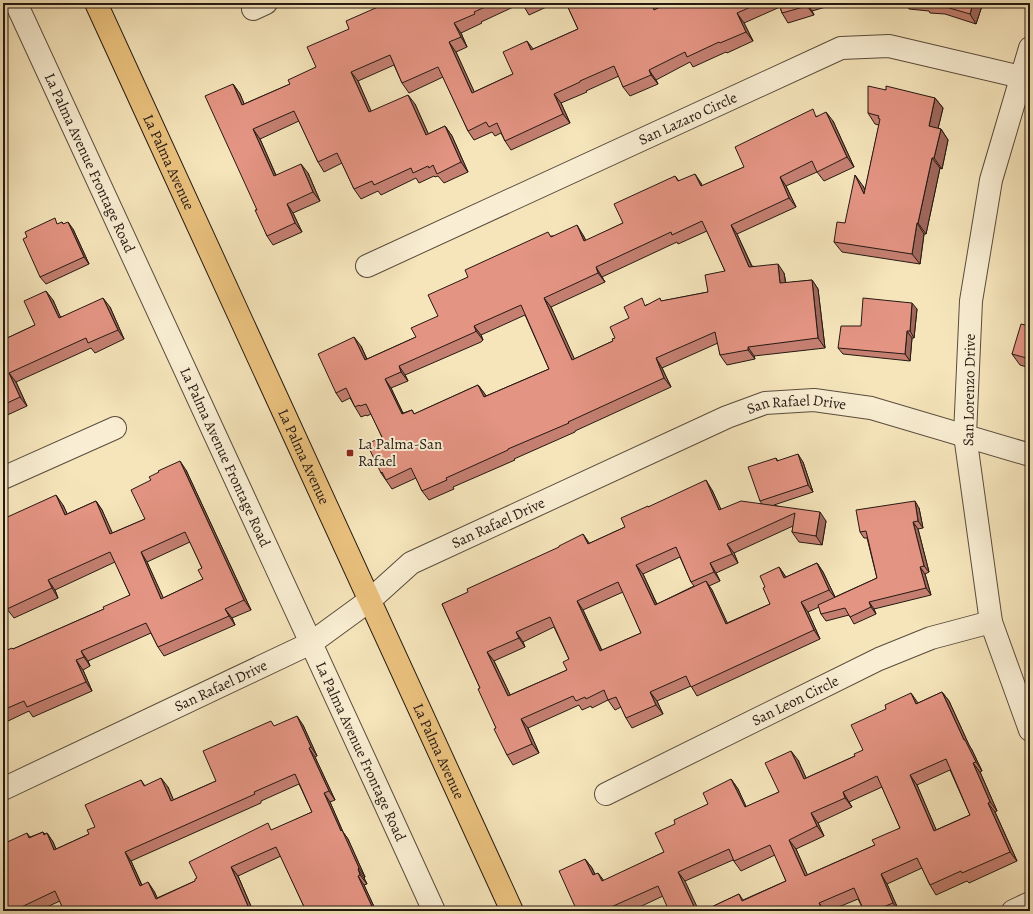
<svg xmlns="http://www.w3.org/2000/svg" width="1033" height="914" font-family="Alegreya,serif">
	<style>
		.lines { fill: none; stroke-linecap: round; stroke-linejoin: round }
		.street-casing { stroke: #594c3c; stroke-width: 24 }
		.primary-casing { stroke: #251912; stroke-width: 24 }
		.street { stroke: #f9eed3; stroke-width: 22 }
		.primary { stroke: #ebc27e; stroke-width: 22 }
		.wall { fill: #c47f71; stroke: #251912; fill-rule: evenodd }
		.shaded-wall { fill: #a0685c; stroke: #251912 }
		.building { fill: #e49483; stroke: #251912; fill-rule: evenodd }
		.poi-dot { fill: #8f2418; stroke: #f9eed3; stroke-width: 1.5 }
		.labels { text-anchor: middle; stroke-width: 4; stroke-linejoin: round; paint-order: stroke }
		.street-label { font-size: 15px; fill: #251912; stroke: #f9eed3 }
		.poi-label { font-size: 15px; fill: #251912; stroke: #f9eed3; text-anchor: start }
	</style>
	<rect width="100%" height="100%" fill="#f6e5bb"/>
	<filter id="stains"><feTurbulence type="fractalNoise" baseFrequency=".005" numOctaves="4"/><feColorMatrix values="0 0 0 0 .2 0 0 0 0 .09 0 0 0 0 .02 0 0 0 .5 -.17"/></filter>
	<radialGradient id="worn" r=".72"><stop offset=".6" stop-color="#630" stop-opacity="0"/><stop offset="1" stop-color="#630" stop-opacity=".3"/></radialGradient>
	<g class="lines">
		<defs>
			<g id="street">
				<path id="s1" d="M16,3L381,795L434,911"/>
				<path d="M253,9L266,3"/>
				<path d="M1030,48L991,180L971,301L965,435L991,622L1030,730"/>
				<path id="s2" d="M367,266L841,48L889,46L1021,77"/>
				<path d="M3,478L115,428"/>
				<path id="s3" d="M3,789L311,643L370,600L411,563L727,417L765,403L814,400L871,408L1030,455"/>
				<path id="s4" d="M606,794L879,659L931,638L991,622"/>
				<path d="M1013,911L1030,903"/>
			</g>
			<g id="primary">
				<path id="s5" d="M96,3L512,911"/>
			</g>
		</defs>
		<use href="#street" class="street-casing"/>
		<use href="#primary" class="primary-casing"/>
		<use href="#street" class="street"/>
		<use href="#primary" class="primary"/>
	</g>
	<path class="wall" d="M387,3H555L529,15L522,3L481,22L482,23L461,33L467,47L456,52L474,92L513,74L533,49L578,29L566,3H654L656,8L668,3H836V4L812,11L814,15L788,23L782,13L780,7L744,23L753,41L727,53L726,52L693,67L690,62L656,80L658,84L630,96L623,87L619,76L586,91L587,92L561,103L570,123L511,150L505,141L501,133L495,136L492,132L474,140L468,131L443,77L409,93L402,83L394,65L358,81L371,112L415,104L428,134L445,126L452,136L468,172L444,183L438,176L435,177L434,176L419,183L416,178L381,195L378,191L361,199L354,189L342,163L324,172L318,162L299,121L260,139L276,175L308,173L320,201L293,213L302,232L273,245L267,236L257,210L233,84L240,94L244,104L290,84L316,67L349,29Z
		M874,3H983L976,24L945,14L930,13L929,11L909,9L904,3Z
		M886,90L935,98L943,108L938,128L941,129L948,140L942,169L940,168L926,234H924L920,264L842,252L834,242L845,223L863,186L865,190L879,125L875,124L868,113Z
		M817,116L833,121L854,167L824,181L817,172L786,186L796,207L737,234L752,266L784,273L786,283L812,280L818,289L825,348L754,356L755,359L727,365L720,355L718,343L662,368L671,387L575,431V432L514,459L515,460L453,487L454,489L429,500L422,491L416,478L392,489L381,473L382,437L371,414L367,416L366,415L361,417L355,407L350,398L342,402L336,393L361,346L367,359L416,337L438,316L468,277L551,236L583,235L586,241L623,223L675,176L679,181L701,183L702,186L744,167ZM707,231L725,271L708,292L662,301L646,305L629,318L615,338L613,341L574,359L551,307L605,282L602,277L677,242L678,244ZM525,315L549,369L486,396L478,385L414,414L412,410L403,413L391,388L408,381L405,375L481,342L483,340L481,335Z
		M62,222L63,224L73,229L89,264L46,284L40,277L59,224Z
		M53,300L60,317L110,307L124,339L95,353L91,348L16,382L27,406L3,417V340L35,325Z
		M917,309L914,338H912L910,361L843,354L838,348L861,326Z
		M1030,326V368L1020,365L1012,354Z
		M776,458L778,461L803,462L813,492L774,505L826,521L822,545L799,542L792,532L793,526L734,553L738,563L716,573L720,581L709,586L712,590L727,623L770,604L765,587L779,567L786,577L817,563L823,572L835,597L877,578L867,538H864L860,532L919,508L923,528L918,529L929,572L925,574L931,595L874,609L876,614L854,624L849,615L826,621L821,614L819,607L808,612L820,639L697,696L691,686L657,701L663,714L632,728L626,718L621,707L615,710L608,700L592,708L591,706L582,710L579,705L528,728L539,753L513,765L507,755L480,688L442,604L590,543L625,527L648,507L712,490L721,510L762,504L760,501ZM680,557L691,582L694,586L657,604L643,574ZM623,592L641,633L602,650L583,610ZM554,627L569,659L567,670L510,695L494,661L525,647L523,642Z
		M186,470L251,610L232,618L235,625L164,656L158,647L151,633L88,661L90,666L83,670L92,691L33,717L29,711L8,721L3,714V652L13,649L104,609L130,595L115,562L55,590L58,598L14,618L7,609L5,542L63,505L67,514L96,501L102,510L112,533L145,519ZM190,542L202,568L203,579L163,598L147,562Z
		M942,692L949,701L969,745L972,750L982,771L980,772L997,811L995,812L1017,861L969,883L967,881L936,895L930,885L922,868L887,884L899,911H864L858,899L829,911H703L739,894L743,900L786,881L775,855L741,871L733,860L685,881L663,896L631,911H577L585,859L592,868L595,874L604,881L664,852L675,824L708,804L731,779L738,789L746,807L779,792L798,760L806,778L855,756L863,750L918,703ZM950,770L970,815L936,830L917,785ZM882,787L900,828L875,845L807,875L796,849L824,836L818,823L852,807L849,802Z
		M303,725L317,756L315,757L335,800L330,802L343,832L348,839L365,877L364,878L367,884L364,885L376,911H306L281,856L238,876L253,911H64L60,901L38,911H3L27,833L30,837L43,832L45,834L47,833L53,842L56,849L89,834L141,780L145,786L168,787L173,800L216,781L275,726ZM299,784L312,812L273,830L195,881L157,898L154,891L142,885L131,861L261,803V801Z"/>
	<path class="shaded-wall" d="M651,3H654L661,19L654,10Z
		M806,3H807L812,11L814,15L807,6Z
		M973,3H983L976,24L970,14Z
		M737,13L744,23L753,41L746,32Z
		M454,23L461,33L467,47L461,37Z
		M527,41L534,50H531Z
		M449,42L456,52L479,102L472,93Z
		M649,70L656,80L658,84L651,75Z
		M351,72L358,81L376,122L369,112Z
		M233,84L240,94L249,115L242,105Z
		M554,94L561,103L570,123L563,114Z
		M408,95L415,104L433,144L426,135Z
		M935,98L943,108L936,137L929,126Z
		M826,112L833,121L854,167L847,157Z
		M445,126L452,136L468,172L461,162Z
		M253,129L260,139L280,185L274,176Z
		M941,129L948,140L942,169L934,158Z
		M932,158L940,168L926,234L918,223Z
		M301,164L308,173L320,201L313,192Z
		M695,174L701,183L707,196L701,186Z
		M855,175L863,186L872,204L864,194Z
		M780,177L786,186L796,207L789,198Z
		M287,204L293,213L302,232L295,223Z
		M68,222L73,229L89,264L84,257Z
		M917,223L924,234L920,264L912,254Z
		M577,225L583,235L591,251L584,241Z
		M731,225L737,234L756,276L749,267Z
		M778,264L784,273L787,293L780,283Z
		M596,267L605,282L598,273Z
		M812,280L818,289L825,348L818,338Z
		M46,291L53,300L65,327L59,318Z
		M103,298L110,307L124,339L118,330Z
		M544,298L551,307L579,369L572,360Z
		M912,303L917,309L914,338L910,331Z
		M474,326L481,335L483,340L476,331Z
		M907,331L912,338L910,361L905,354Z
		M354,337L361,346L371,369L365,360Z
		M748,347L754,356L755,359L748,350Z
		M656,358L662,368L671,387L664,378Z
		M399,366L405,375L408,381L401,372Z
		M9,373L16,382L27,406L20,397Z
		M385,379L391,388L408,424L402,414Z
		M478,385L485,394L491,407L484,397Z
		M798,454L803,462L813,492L808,485Z
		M180,461L186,470L251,610L244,600Z
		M706,480L712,490L726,520L719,510Z
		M56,495L63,505L72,524L65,515Z
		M96,501L102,510L117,543L110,534Z
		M915,501L919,508L923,528L918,521Z
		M820,512L826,521L822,545L816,536Z
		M913,522L918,529L929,572L924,566Z
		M583,534L590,544H588Z
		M727,544L734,553L738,563L732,554Z
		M141,552L147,562L168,608L161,599Z
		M710,563L716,573L720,581L714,572Z
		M817,563L823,572L836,599L829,590Z
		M636,565L643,574L661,614L655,605Z
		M779,567L785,576L790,588L784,578Z
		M920,567L925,574L931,595L926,588Z
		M48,580L55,590L58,598L52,588Z
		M706,581L712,590L732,633L726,624Z
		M577,601L583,610L606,660L600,651Z
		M801,602L808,612L820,639L814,630Z
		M869,602L874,609L876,614L871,607Z
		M225,609L232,618L235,625L229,616Z
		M516,632L523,642L525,647L519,638Z
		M81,651L88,661L90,666L84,657Z
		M487,652L494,661L515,705L508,696Z
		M76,660L83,670L92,691L86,682Z
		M650,692L657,701L663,714L656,705Z
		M942,692L949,701L969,745L972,750L982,771L976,762L964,740Z
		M911,693L918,703L916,704Z
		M297,716L303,725L317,756L311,747Z
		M521,719L528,728L539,753L532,744Z
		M309,748L315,757L335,800L329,791Z
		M791,751L798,760L811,789L804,779Z
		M973,763L980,772L997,811L990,802Z
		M910,775L917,785L941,841L934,831Z
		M161,778L168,787L178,810L171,801Z
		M731,779L738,789L751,817L745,807Z
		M843,792L852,807L845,798Z
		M324,793L330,802L343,832L348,839L365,877L359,868L341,831Z
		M988,803L995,812L1017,861L1010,852Z
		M811,813L818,823L824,836L817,826Z
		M47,833L53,842L60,858L54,850Z
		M789,840L796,849L812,885L805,876Z
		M125,852L131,861L146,895L140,886Z
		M585,859L592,868L599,885L593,875Z
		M231,867L238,876L253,911H252L248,906Z
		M358,869L364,878L367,884L360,875Z
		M678,872L685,881L699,911H696Z
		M598,873L605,882L602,881Z
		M881,874L887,884L899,911L893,903Z
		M358,876L364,885L376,911H374Z
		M148,882L154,891L162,908L156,899Z
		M819,903L825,911H823Z"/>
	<path class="building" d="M387,3H494L474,12L475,14L454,23L461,37L449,42L472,93L513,74L503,52L527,41L531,50L578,29L566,3H651L654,10L668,3H760L737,13L746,32L720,43L719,42L687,57L685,52L649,70L651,75L623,87L614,66L580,81V82L554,94L563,114L505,141L497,123L489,127L486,122L468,131L438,67L402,83L390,55L351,72L369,112L408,95L426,135L445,126L461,162L437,174L433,165L429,168L428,166L413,173L411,168L374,185L372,181L354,189L337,153L318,162L294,111L253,129L274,176L301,164L313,192L287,204L295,223L267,236L255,210H257L205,96L233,84L242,105L290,84L288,80L316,67L307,47L349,29L346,21Z
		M522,3H527L523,5Z
		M779,3H806L807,6L782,13Z
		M924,3H973L970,14L939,5Z
		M868,86L886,90V86L935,98L929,126L941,129L934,158H932L918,223H917L912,254L834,242L837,222L845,223L855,175L864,194L880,119L878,118L879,116L868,113Z
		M813,109L816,117L826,112L847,157L817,172L812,161L780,177L789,198L731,225L749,267L778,264L780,283L812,280L818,338L748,347V350L720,355L715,332L656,358L664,378L568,422L569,423L508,449V450L446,478L447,480L422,491L411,468L386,480L382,472L381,473L367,444L382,437L366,404L360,406L359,405L355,407L346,388L336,393L318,354L354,337L365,360L416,337L411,328L438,316L428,295L468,277L465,270L548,232L551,237L577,225L584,241L623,223L614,204L675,176L678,181L695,174L701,186L744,167L735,147ZM702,221L725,271L705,275L708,292L661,301L660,298L645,306L642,298L624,307L629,318L610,327L615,338L612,339L613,341L572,360L544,298L598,273L596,267L671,232L672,235ZM521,305L549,369L484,397L478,385L414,414L412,410L402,414L385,379L401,372L399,366L475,332L476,331L474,326Z
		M55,218L57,224L62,222L63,224L68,222L84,257L40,277L23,239L27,237L25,232Z
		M46,291L59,318L103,298L118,330L88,343L86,338L9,373L20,397L3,405V340L35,325L24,301Z
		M863,298L912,303L910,331H907L905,354L838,348L841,326H861Z
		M1021,324L1030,326V359L1012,354Z
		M1030,384V392L1028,391Z
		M798,454L808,485L760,501L748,467L776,458L777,461Z
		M180,461L244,600L225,609L229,616L158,647L146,623L81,651L84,657L76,660L86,682L27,707L24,701L3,710V652L12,648L13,649L104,609L103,607L130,595L110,552L48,580L52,588L7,609L3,600V543L5,542L3,537V519L56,495L65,515L96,501L110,534L145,519L131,490L151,480L149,477L159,472L158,471ZM185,532L202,568L198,570L203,579L161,599L141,552Z
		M706,480L719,510L741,501L820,512L816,536L792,532L795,513L727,544L732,554L710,563L714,572L691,582L676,547L636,565L655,605L706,581L726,624L770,604L763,588L765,587L760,576L779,567L784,578L817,563L829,590L801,602L814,630L691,687L686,676L650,692L656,705L626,718L616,697L608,700L604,690L586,699L585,697L576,701L573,696L521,719L532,744L507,755L494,729L496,728L478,689L480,688L442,604L468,592L467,589L559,547V546L583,534L588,544L625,527L621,518L648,506V507ZM618,582L641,633L600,651L577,601ZM550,617L569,659L563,662L567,670L508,696L487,652L519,638L516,632Z
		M915,501L918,521L913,522L924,566L920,567L926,588L869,602L871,607L850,617L845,608L821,614L818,605L877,578L866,531L860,532L856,510Z
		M1030,527V548L1026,528Z
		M1030,552V563L1028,553Z
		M942,692L964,740H965L976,762L973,763L990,802L988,803L1010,852L962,873L961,871L930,885L917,858L881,874L893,903L873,911H864L854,888L819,903L823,911H703L739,894L742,901L786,881L770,845L734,861L729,849L678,872L696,911H669L658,886L611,907L613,911H577L559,871L585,859L593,875L598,873L602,881L664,852L655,833L675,824L674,820L708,804L703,793L731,779L745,807L779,792L765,763L791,751L804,779L855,756L854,754L863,750L851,725L886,709L885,705L911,693L916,704ZM946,759L970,815L934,831L910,775ZM877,776L900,828L872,840L875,845L805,876L789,840L817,826L811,813L845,798L843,792Z
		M297,716L311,747L309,748L329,791L324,793L341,831L342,830L359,868L358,869L360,875L358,876L374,911H306L276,847L231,867L248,906L237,911H64L55,891L13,911H3V844L27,833L29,838L43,832L44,835L47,833L54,850L89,834L87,830L95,827L85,805L141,780L144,786L161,778L171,801L216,781L203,751L271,721L274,726ZM295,774L312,812L271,830L268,823L189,862L197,878L195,879V881L156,899L148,882L140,886L125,852L255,794L254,792Z"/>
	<rect class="poi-dot" x="346" y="449" width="8" height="8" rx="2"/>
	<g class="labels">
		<g class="street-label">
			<text dy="5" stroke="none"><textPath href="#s2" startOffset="353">San Lazaro Circle</textPath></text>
			<text dy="5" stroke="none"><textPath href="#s5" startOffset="175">La Palma Avenue</textPath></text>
			<text dy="5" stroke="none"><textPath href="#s1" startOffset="176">La Palma Avenue Frontage Road</textPath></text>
			<text transform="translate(969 390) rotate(-89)" y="5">San Lorenzo Drive</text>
			<text dy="5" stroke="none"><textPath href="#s3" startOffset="889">San Rafael Drive</textPath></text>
			<text dy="5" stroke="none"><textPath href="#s1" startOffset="500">La Palma Avenue Frontage Road</textPath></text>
			<text dy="5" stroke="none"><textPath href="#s5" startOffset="499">La Palma Avenue</textPath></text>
			<text dy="5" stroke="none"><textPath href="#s3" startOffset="565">San Rafael Drive</textPath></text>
			<text dy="5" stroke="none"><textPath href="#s3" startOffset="241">San Rafael Drive</textPath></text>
			<text dy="5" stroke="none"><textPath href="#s4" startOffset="211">San Leon Circle</textPath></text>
			<text dy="5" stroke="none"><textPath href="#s1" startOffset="824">La Palma Avenue Frontage Road</textPath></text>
			<text dy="5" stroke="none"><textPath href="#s5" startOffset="823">La Palma Avenue</textPath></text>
		</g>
		<g class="poi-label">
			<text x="358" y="449">La Palma-San<tspan x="358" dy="17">Rafael</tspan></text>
		</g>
	</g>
	<rect width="1033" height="914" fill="none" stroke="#f6e5bb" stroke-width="16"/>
	<rect x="4" y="4" width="1025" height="906" fill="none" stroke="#251912" stroke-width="2"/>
	<rect x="8" y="8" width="1017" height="898" fill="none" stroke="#251912"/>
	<rect width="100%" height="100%" filter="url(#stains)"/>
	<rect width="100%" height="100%" fill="url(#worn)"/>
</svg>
